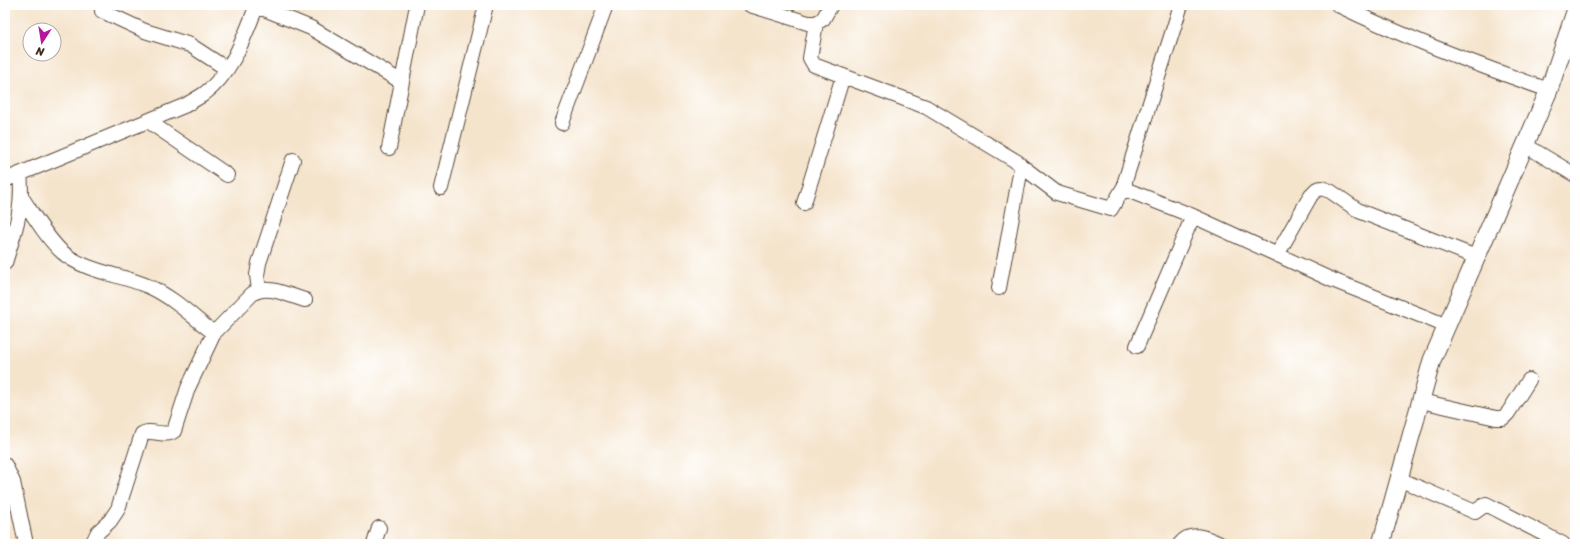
<svg xmlns="http://www.w3.org/2000/svg" width="1580" height="549" font-family="Sriracha,sans-serif">
	<style>
		.lines { fill: none; stroke-linecap: round; stroke-linejoin: round }
		.minor-casing { stroke: #574638; stroke-width: 16 }
		.major-casing { stroke: #574638; stroke-width: 19 }
		.minor { stroke: #fff; stroke-width: 14 }
		.major { stroke: #fff; stroke-width: 17 }
	</style>
	<rect width="100%" height="100%" fill="#fff"/>
	<filter id="ink" filterUnits="userSpaceOnUse"><feTurbulence type="fractalNoise" baseFrequency=".025" numOctaves="2"/><feDisplacementMap in="SourceGraphic" scale="8" xChannelSelector="R" yChannelSelector="G"/><feConvolveMatrix kernelMatrix="1 2 1 2 8 2 1 2 1" color-interpolation-filters="sRGB"/></filter>
	<filter id="wash" filterUnits="userSpaceOnUse"><feTurbulence type="fractalNoise" baseFrequency=".012" numOctaves="4" result="noise"/><feDisplacementMap in="SourceGraphic" scale="16" xChannelSelector="R" yChannelSelector="G"/><feGaussianBlur stdDeviation="0.9" result="paint"/><feColorMatrix in="noise" values="0 0 0 0 0 0 0 0 0 0 0 0 0 0 0 0 0 1.4 0 .05"/><feComposite in="paint" operator="in"/></filter>
	<g filter="url(#wash)">
		<rect width="100%" height="100%" fill="#f5e4cc"/>
	</g>
	<g filter="url(#ink)">
		<g class="lines">
			<defs>
				<path id="minor" d="M750,5L808,23H816L823,19L831,5
					M1181,5L1125,181V185L1127,190L1193,216L1330,279L1447,326
					M1338,5C1406,38 1477,65 1549,90
					M257,6L311,28L402,82
					M102,11L145,31L190,45L227,69
					M816,23L810,58L814,65L926,107L1019,163L1021,168L999,288
					M148,121L227,175
					M562,123L606,5
					M1525,145L1575,175
					M389,148L417,5
					M1020,165L1057,193L1111,209L1125,185
					M5,180L186,105C192,101 198,98 204,94C233,72 244,37 257,5
					M441,188L486,5
					M22,198C34,216 46,237 62,252C87,273 122,274 150,287C174,298 194,318 214,333
					M804,203L843,76
					M1277,255L1311,195L1317,189L1321,188L1330,191L1359,211L1476,257
					M5,263C15,230 24,209 20,174
					M259,290L257,275L259,263L293,160
					M1137,346L1193,216
					M1421,401L1496,418H1503L1508,413L1529,380
					M5,465L13,482L26,544
					M1399,479L1475,512L1486,504L1563,544
					M92,544L98,532L110,521L118,509L142,434C151,428 165,438 174,431L188,388L214,333L252,294C266,283 290,296 305,300
					M374,544L379,528
					M1180,544C1191,530 1206,538 1220,544"/>
				<path id="major" d="M1381,544L1432,360L1549,90L1575,12"/>
			</defs>
			<use href="#minor" class="minor-casing"/>
			<use href="#major" class="major-casing"/>
			<use href="#minor" class="minor"/>
			<use href="#major" class="major"/>
		</g>
	</g>
	<rect width="1580" height="549" fill="none" stroke="#fff" stroke-width="20"/>
	<g transform="translate(42 42) rotate(192)"><circle r="19" fill="#ffffff" stroke="#b1aaa5"/>
	<path d="M0-3L7 15L0 10L-7 15Z" fill="#b5179e"/>
	<text y="-6" font-size="11" font-weight="bold" text-anchor="middle" fill="#3b2a1e">N</text>
	</g>
</svg>
